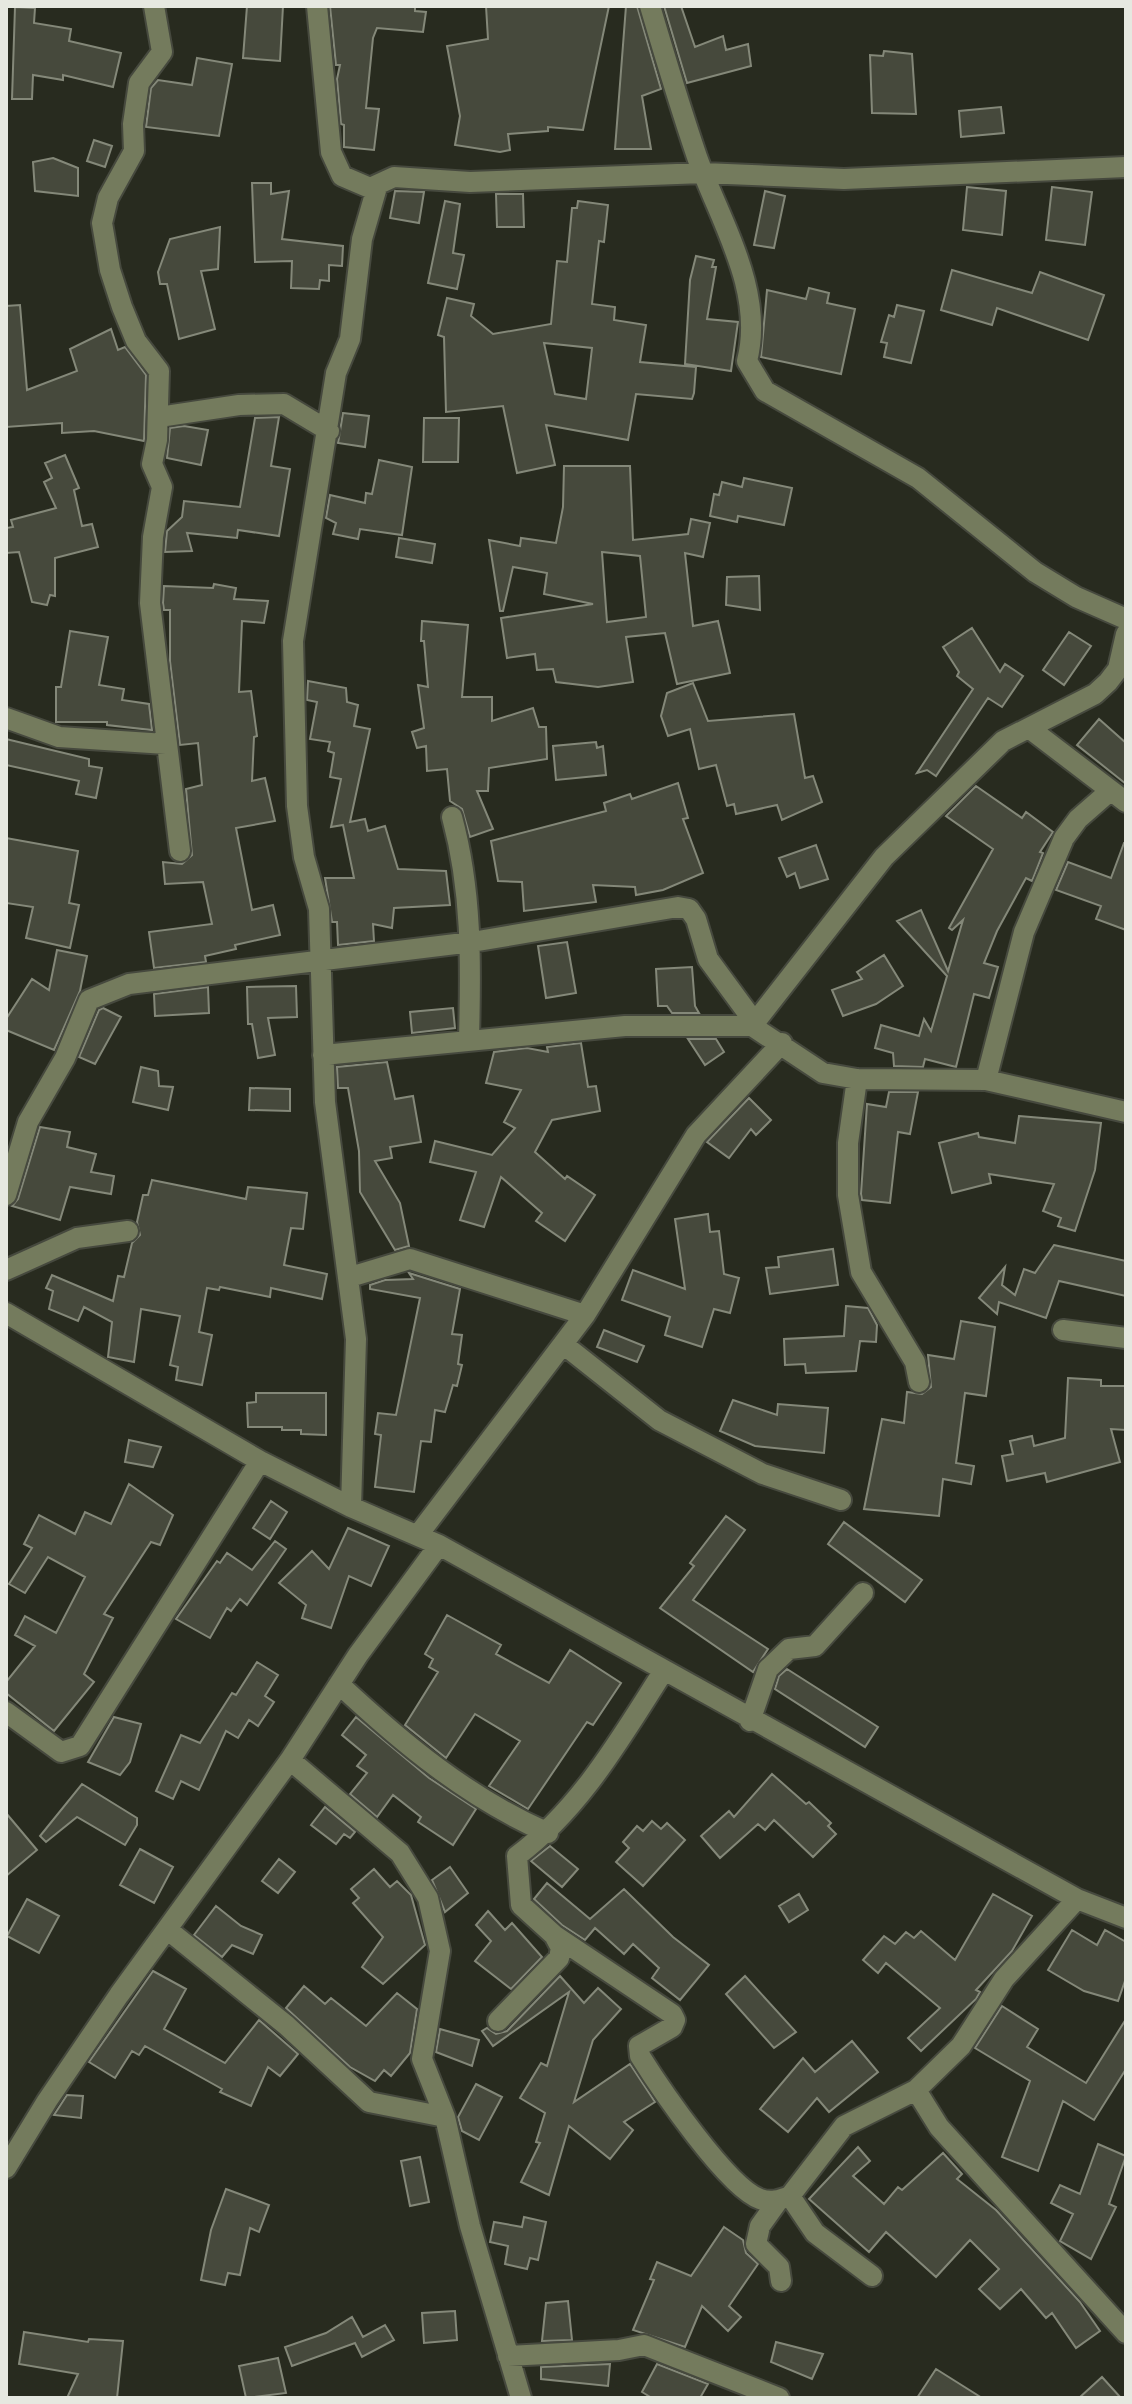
<svg xmlns="http://www.w3.org/2000/svg" width="1132" height="2404" font-family="Ubuntu,sans-serif">
	<style>
		.building { fill: #46493c; stroke: #848879; stroke-width: 2; fill-rule: evenodd }
		.lines { fill: none; stroke-linecap: round; stroke-linejoin: round }
		.minor-casing { stroke: #46493e; stroke-width: 24 }
		.minor { stroke: #747b5d; stroke-width: 20 }
	</style>
	<rect width="100%" height="100%" fill="#282b1f"/>
	<path class="building" d="M247,6H283L280,61L243,58Z
		M330,6H415V11L426,12L423,32L377,28L373,38L366,108L379,109L374,150L344,147V125L341,124L337,79L340,65H336Z
		M486,6H609L583,130L548,127V131L508,134L510,150L500,152L455,145L460,116L447,46L488,39Z
		M626,6H637L661,89L642,96L651,149H615Z
		M664,6H681L695,47L723,36L726,50L748,44L751,66L687,83Z
		M15,7L35,8L34,23L71,29L69,41L121,53L113,87L63,75V80L33,75L32,99H12Z
		M884,51L912,54L916,114L872,113L870,55L883,56Z
		M197,58L232,64L219,136L146,127L151,88L158,80L192,85Z
		M1001,107L1004,133L961,137L959,111Z
		M94,140L112,146L105,167L87,161Z
		M53,158L78,168V196L35,191L33,162Z
		M252,183H271V194L289,191L282,239L343,246L342,266L329,265V281L320,280L319,289L291,288L292,261L255,262Z
		M967,187L1006,191L1002,235L963,230Z
		M1052,187L1092,192L1085,245L1046,240Z
		M395,191L424,192L419,223L390,218Z
		M765,191L785,196L774,248L754,245Z
		M496,194H523L524,227H497Z
		M445,201L460,204L453,253L464,255L457,289L428,283Z
		M578,201L608,205L604,242L599,241L592,304L615,307L614,320L646,325L640,362L696,367L694,393L692,399L636,394L628,440L546,425L555,465L517,473L503,406L446,412L444,337L438,335L447,298L474,304L471,316L493,334L551,324L557,261L567,262L572,208H577ZM544,343L592,348L586,399L555,394Z
		M220,227L218,269L201,271L215,329L179,339L167,284H160L158,272L170,239Z
		M696,256L714,260L712,267H716L707,319L738,322L731,371L685,364L690,280Z
		M952,270L1032,293L1040,272L1104,295L1088,340L997,308L992,325L941,310Z
		M809,288L829,293L827,303L855,309L841,374L761,357L767,290L806,299Z
		M20,305L27,390L77,371L70,349L111,329L118,350L125,347L146,375L144,441L94,431L62,433V423L6,427V306Z
		M897,305L924,311L911,363L884,357L887,343L881,342L889,315L894,317Z
		M343,413L369,416L365,447L338,443Z
		M279,417L271,466L290,469L279,536L238,530L237,538L187,533L192,551L165,552L167,531L182,517L184,501L240,507L255,418Z
		M424,418H459L458,462H423Z
		M184,426L208,430L201,465L167,458L170,428Z
		M65,455L79,488L74,490L82,526L92,524L98,547L55,558V596L50,595L47,605L32,602L19,552L6,553V528L13,527L11,520L56,508L44,482L52,478L45,463Z
		M379,460L412,467L402,535L360,529L358,539L333,534L336,523L326,518L330,495L365,503L366,493L372,494Z
		M564,466H630L633,540L688,534L691,519L710,523L703,557L685,553L693,626L718,621L730,673L677,684L665,633L626,637L633,682L598,687L556,682L553,669L537,670L535,654L507,658L501,618L593,604L544,594L547,573L513,567L503,611H500L489,540L520,546L521,538L556,543L563,507ZM602,552L640,556L646,617L607,622Z
		M744,478L792,488L784,525L738,516L737,522L710,516L714,494L719,495L722,482L742,487Z
		M399,538L435,544L432,563L396,557Z
		M759,576L760,610L726,605L727,577Z
		M214,584L236,588L234,599L268,601L264,623L242,621L239,692L251,691L257,736L254,737L252,781L265,778L275,821L236,828L252,910L273,905L280,935L235,945L236,949L205,956L206,962L154,968L149,932L212,924L203,882L165,884L163,862L182,864L192,855L186,789L202,785L198,743L180,745L170,661V610H164L163,603L164,586L213,588Z
		M422,621L468,625L462,697H492V721L533,708L539,727H546L547,759L489,768L488,791H477L493,829L470,837L462,809L450,801L447,769L427,771L426,746L417,748L412,732L424,728L418,685L428,687L424,641H421Z
		M972,628L1000,672L1005,664L1023,676L1002,707L988,698L936,776L927,770L917,773L973,689L957,676L959,672L943,647Z
		M70,631L108,637L99,685L124,689L122,700L149,704L152,730L107,725V722H56V687H61Z
		M1069,632L1091,646L1064,685L1043,670Z
		M308,681L346,688L347,702L358,705L354,726L370,729L350,822L365,819L368,831L385,826L398,869L446,871L450,905L394,908L392,928L373,924L374,941L338,945L337,922H332L325,878H354L343,825L331,827L341,779L330,777L334,753L328,751L330,742L310,739L317,702L307,700Z
		M693,683L708,721L794,714L805,778L813,776L822,802L782,820L777,805L736,814L734,804L727,806L716,765L699,769L690,729L668,736L661,716L667,693Z
		M1099,719L1126,743V784L1077,745Z
		M6,739L89,759V766L102,768L96,798L76,794L79,781L6,765Z
		M596,742L597,748L603,746L606,775L556,780L553,746Z
		M678,783L688,818L683,819L703,873L663,890L636,895L635,887L593,885L596,902L524,911L522,882L498,881L491,841L606,811L604,803L630,794L632,799Z
		M976,786L1022,818L1026,812L1053,832L1040,852L1043,853L1032,881L1026,878L997,931L984,963L998,967L989,998L974,994L956,1067L925,1059L923,1067L894,1066L893,1053L875,1048L881,1025L919,1036L924,1019L931,1031L947,976L897,921L921,910L948,971L963,920L952,930L949,928L993,849L946,816Z
		M6,838L78,851L69,903L79,905L70,948L26,938L33,907L6,903Z
		M1124,843H1126V930L1096,919L1101,906L1056,890L1068,862L1111,878Z
		M816,845L828,879L800,888L795,873L787,877L779,858Z
		M567,942L576,993L546,998L538,946Z
		M57,950L87,956L80,991L54,1050L6,1030V1019L32,979L49,990Z
		M884,955L903,986L876,1004L843,1016L832,990L862,979L857,972Z
		M692,967L695,1006L699,1013H672L667,1006H658L656,969Z
		M296,986L297,1017L268,1018L275,1055L258,1058L252,1024H248L247,987Z
		M208,987L209,1013L155,1016L154,994Z
		M103,1008L121,1017L95,1064L79,1057L99,1010Z
		M453,1008L455,1028L412,1033L410,1012Z
		M688,1039H716L724,1052L705,1065Z
		M581,1043L588,1087L596,1086L600,1111L552,1120L535,1152L565,1179L567,1176L595,1195L565,1241L536,1221L542,1213L501,1177L484,1227L460,1220L476,1172L430,1162L435,1141L492,1155L515,1128L504,1122L521,1090L486,1083L494,1052L527,1048L548,1052L547,1047Z
		M387,1062L395,1099L413,1096L421,1142L390,1147L392,1158L375,1161L400,1203L409,1246L395,1250L360,1192L359,1151L348,1088H338L337,1067Z
		M141,1067L158,1071L159,1086L173,1087L168,1110L133,1102Z
		M250,1088L290,1089V1111L249,1110Z
		M889,1092H918L910,1134L898,1132L890,1203L862,1200L861,1194L867,1104L886,1107Z
		M749,1098L771,1120L756,1135L751,1129L729,1158L707,1142Z
		M1019,1116L1101,1123L1095,1170L1075,1231L1058,1226L1061,1218L1043,1211L1054,1184L989,1174L991,1183L952,1193L939,1143L978,1133L979,1137L1015,1143Z
		M40,1127L70,1132L67,1147L96,1154L91,1172L114,1176L111,1194L70,1187L60,1220L12,1206L18,1199Z
		M152,1180L246,1199L248,1187L307,1193L303,1229L291,1228L284,1265L327,1274L322,1299L271,1288L270,1297L220,1287L219,1290L207,1288L199,1332L212,1335L202,1385L176,1380L178,1367L170,1365L180,1316L141,1309L134,1362L108,1357L112,1322L84,1307L78,1321L49,1309L53,1291L46,1288L52,1275L113,1301L118,1276L124,1277L132,1243L140,1235L137,1222L143,1195H148Z
		M708,1214L710,1232L719,1231L724,1274L739,1278L730,1313L714,1309L702,1347L665,1335L670,1317L622,1300L633,1270L685,1289L675,1219Z
		M1054,1245L1126,1261V1296L1059,1281L1046,1318L999,1302L997,1314L979,1298L1005,1267L1002,1285L1015,1295L1024,1269L1035,1273Z
		M833,1249L838,1285L770,1294L766,1268L779,1267L778,1257Z
		M409,1273L460,1289L452,1334L462,1335L458,1364L462,1365L457,1386L453,1385L445,1412L435,1410L431,1442L421,1441L414,1492L375,1487L381,1435L375,1434L378,1413L396,1415L420,1298L370,1289V1285L385,1280L413,1279Z
		M846,1306L868,1308L877,1325L876,1342L860,1341L856,1371L806,1373L805,1364L785,1365L784,1339L844,1336Z
		M961,1321L995,1327L986,1396L965,1393L956,1463L974,1466L971,1484L943,1479L939,1516L864,1509L882,1419L904,1423L907,1392L922,1394L931,1387L928,1355L954,1359Z
		M604,1330L644,1346L637,1362L597,1347Z
		M1068,1378L1101,1380V1386H1126V1430L1111,1429L1120,1462L1047,1482L1045,1473L1007,1481L1002,1456L1013,1454L1010,1441L1032,1436L1034,1446L1065,1438Z
		M256,1393H326V1435L301,1434V1430H282V1427H248L247,1403L256,1402Z
		M733,1400L777,1415L778,1404L828,1408L824,1453L755,1446L720,1431Z
		M129,1440L161,1447L153,1467L125,1462Z
		M129,1484L173,1515L160,1545L151,1542L104,1614L113,1618L84,1674L94,1682L54,1731L6,1693V1682L35,1646L15,1635L25,1616L56,1633L85,1577L48,1557L25,1593L9,1584L32,1548L24,1544L39,1515L75,1534L85,1512L111,1524Z
		M271,1501L287,1512L270,1539L253,1528Z
		M726,1516L745,1530L693,1600L768,1649L753,1672L660,1608L694,1566L690,1563Z
		M844,1522L922,1580L905,1602L828,1544Z
		M348,1528L389,1546L371,1586L349,1576L331,1628L302,1618L306,1605L279,1583L312,1551L329,1569Z
		M275,1541L286,1549L247,1605L240,1599L231,1611L227,1608L210,1638L176,1619L217,1561L220,1563L227,1553L252,1570Z
		M447,1615L501,1645L496,1654L549,1683L570,1650L621,1683L593,1725L587,1722L528,1809L489,1786L520,1741L475,1714L446,1758L405,1725L438,1672L429,1667L433,1659L425,1654Z
		M257,1662L278,1675L265,1696L274,1702L258,1726L249,1720L238,1738L226,1731L199,1790L181,1781L173,1799L156,1791L181,1735L200,1743L232,1693L236,1695Z
		M787,1669L878,1727L865,1747L775,1689L779,1676Z
		M114,1717L141,1724L130,1762L120,1775L88,1762Z
		M356,1717L429,1778L476,1809L453,1845L418,1822L421,1817L393,1795L377,1817L350,1794L367,1773L357,1766L366,1755L342,1735Z
		M772,1774L806,1804L809,1802L831,1823L828,1826L836,1834L813,1857L774,1820L765,1830L758,1824L720,1858L701,1836L729,1811L734,1817Z
		M82,1784L137,1818V1825L125,1845L77,1817L46,1842L40,1836Z
		M325,1807L355,1832L350,1838L344,1834L336,1844L311,1825Z
		M6,1813L37,1850L6,1876Z
		M652,1821L661,1829L667,1823L685,1840L643,1886L616,1862L629,1848L623,1842L637,1826L643,1831Z
		M550,1846L578,1869L562,1887L531,1861Z
		M140,1849L173,1867L154,1903L120,1885Z
		M279,1859L295,1872L278,1893L262,1881Z
		M450,1867L468,1893L445,1912L432,1880Z
		M374,1869L390,1887L397,1881L411,1895L425,1945L383,1984L362,1967L383,1937L353,1903L359,1898L351,1889Z
		M547,1883L590,1919L624,1889L673,1937L709,1965L680,2000L652,1978L659,1968L633,1944L624,1954L595,1928L585,1940L562,1925L534,1899Z
		M799,1894L808,1910L789,1922L779,1906Z
		M993,1894L1032,1916L1012,1951L976,1990L980,1992L976,1999L921,2051L908,2038L940,2008L886,1963L878,1973L863,1960L884,1936L895,1944L906,1932L914,1938L921,1931L955,1960Z
		M27,1899L59,1916L39,1953L7,1936Z
		M216,1906L241,1926L262,1935L253,1954L232,1945L222,1957L194,1935Z
		M488,1911L505,1930L512,1923L542,1957L511,1989L475,1961L491,1941L476,1925Z
		M1072,1930L1097,1945L1105,1930L1126,1942V1978L1118,2001L1084,1991L1048,1970Z
		M153,1971L186,1989L164,2029L225,2063L259,2020L298,2054L280,2076L268,2067L251,2106L220,2092L222,2089L145,2046L139,2055L132,2051L115,2078L89,2062Z
		M560,1976L584,2003L598,1988L621,2009L593,2040L574,2102L630,2064L655,2102L624,2122L633,2130L610,2159L569,2126L549,2195L521,2182L540,2143L536,2142L545,2113L520,2098L541,2063L547,2066L569,1992L493,2046L482,2031L487,2028L496,2034L507,2031Z
		M745,1976L796,2032L774,2048L726,1994Z
		M304,1986L325,2004L331,1998L366,2026L397,1993L417,2009L410,2053L391,2076L384,2070L375,2081L350,2067L286,2008Z
		M1002,2006L1038,2029L1027,2047L1086,2083L1126,2019V2069L1094,2120L1063,2101L1038,2171L1002,2157L1030,2081L975,2048Z
		M440,2029L479,2040L472,2066L436,2052Z
		M852,2041L878,2072L829,2112L817,2098L788,2132L760,2109L803,2058L815,2072Z
		M476,2084L502,2097L479,2140L462,2131L458,2117Z
		M67,2095L83,2096L81,2118L54,2115Z
		M1098,2144L1126,2156L1109,2204L1116,2207L1091,2259L1060,2241L1073,2214L1051,2203L1060,2185L1080,2194Z
		M858,2147L870,2161L853,2176L884,2204L898,2187L902,2190L943,2153L962,2174L957,2179L996,2210L1080,2302L1100,2331L1076,2348L1052,2313L1046,2318L1021,2289L1000,2309L979,2289L999,2269L970,2240L936,2277L886,2232L869,2252L809,2199Z
		M420,2157L429,2202L410,2206L401,2161Z
		M226,2189L269,2205L259,2232L250,2228L240,2275L228,2273L225,2285L201,2280L211,2230Z
		M524,2217L546,2222L538,2260L530,2258L527,2269L505,2264L508,2246L490,2242L494,2222L522,2227Z
		M724,2227L743,2240L746,2253L758,2264L729,2306L741,2317L728,2331L702,2306L685,2347L633,2330L654,2280L650,2279L657,2262L691,2276Z
		M568,2301L572,2340L542,2341L546,2303Z
		M455,2311L457,2340L424,2343L422,2313Z
		M352,2317L363,2337L385,2325L394,2340L362,2357L355,2343L292,2366L285,2347L326,2333Z
		M24,2332L88,2342L89,2339L123,2341L117,2398H67L78,2374L19,2364Z
		M776,2342L823,2354L812,2379L771,2362Z
		M278,2358L286,2393L246,2398L239,2366Z
		M610,2364L608,2386L541,2379V2367Z
		M657,2364L708,2384L700,2398H652L642,2392Z
		M936,2369L982,2398H917Z
		M1102,2377L1121,2398H1079Z"/>
	<g class="lines">
		<defs>
			<path id="minor" d="M154,6L162,52L139,83L133,124L134,151L108,198L102,223L110,270L122,307L136,341L159,371L157,440L152,464L162,487L153,537L150,603L180,851
				M317,6L331,152L342,176L370,188L394,177L470,182L703,173L844,179L1126,167
				M650,6C665,57 680,107 697,157C720,221 765,291 747,361L765,391L918,478L1035,572L1076,597L1126,619
				M159,417L239,405L284,404L329,431
				M6,718L59,737L166,744
				M1029,728L1126,802
				M452,817C472,891 471,963 469,1039
				M752,1026L884,857L1003,741L1095,694L1108,682L1118,669L1126,634
				M323,1055L625,1026H752L823,1073L857,1079L986,1080L1126,1112
				M857,1079L848,1143V1195L861,1272L915,1362L919,1382
				M986,1080L1024,932L1064,838L1078,819L1110,791
				M6,1195L28,1122L65,1058L89,1000L129,984L472,942L678,907L689,909L696,919L708,959L755,1023
				M6,1270L77,1238L128,1231
				M350,1277L410,1259L585,1315
				M6,1313L260,1461L351,1507L439,1545L1077,1899L1126,1918
				M1063,1330L1126,1338
				M563,1344L659,1420L763,1474L841,1500
				M351,1507L356,1339L325,1102L319,909L304,857L297,806L293,641L336,373L350,339L362,239L377,187
				M418,1535L585,1315L696,1135L782,1043
				M339,1684C402,1743 468,1798 548,1833
				M6,1712L61,1752L80,1746L260,1461
				M750,1721L768,1669L789,1649L815,1646L863,1593
				M290,1760L400,1853L428,1898L440,1951L422,2059L445,2117L470,2226L521,2398
				M168,1930L286,2025L369,2102L445,2117
				M554,1935L672,2014L675,2020L672,2027L639,2046L640,2056C660,2088 728,2188 760,2199C771,2203 780,2200 790,2196L844,2126L916,2090L961,2046L1004,1979L1077,1899
				M498,2021L559,1958L561,1948L554,1935L521,1905L517,1856C581,1808 620,1739 663,1672
				M916,2090L939,2127L1126,2333
				M6,2168L47,2101L119,1995L290,1760L358,1655L439,1545
				M790,2196L815,2233L872,2276
				M778,2201L760,2226L756,2244L779,2267L781,2281
				M508,2356L619,2350L644,2345L779,2398"/>
		</defs>
		<use href="#minor" class="minor-casing"/>
		<use href="#minor" class="minor"/>
	</g>
	<rect width="1132" height="2404" fill="none" stroke="#e6e8e0" stroke-width="16"/>
</svg>
